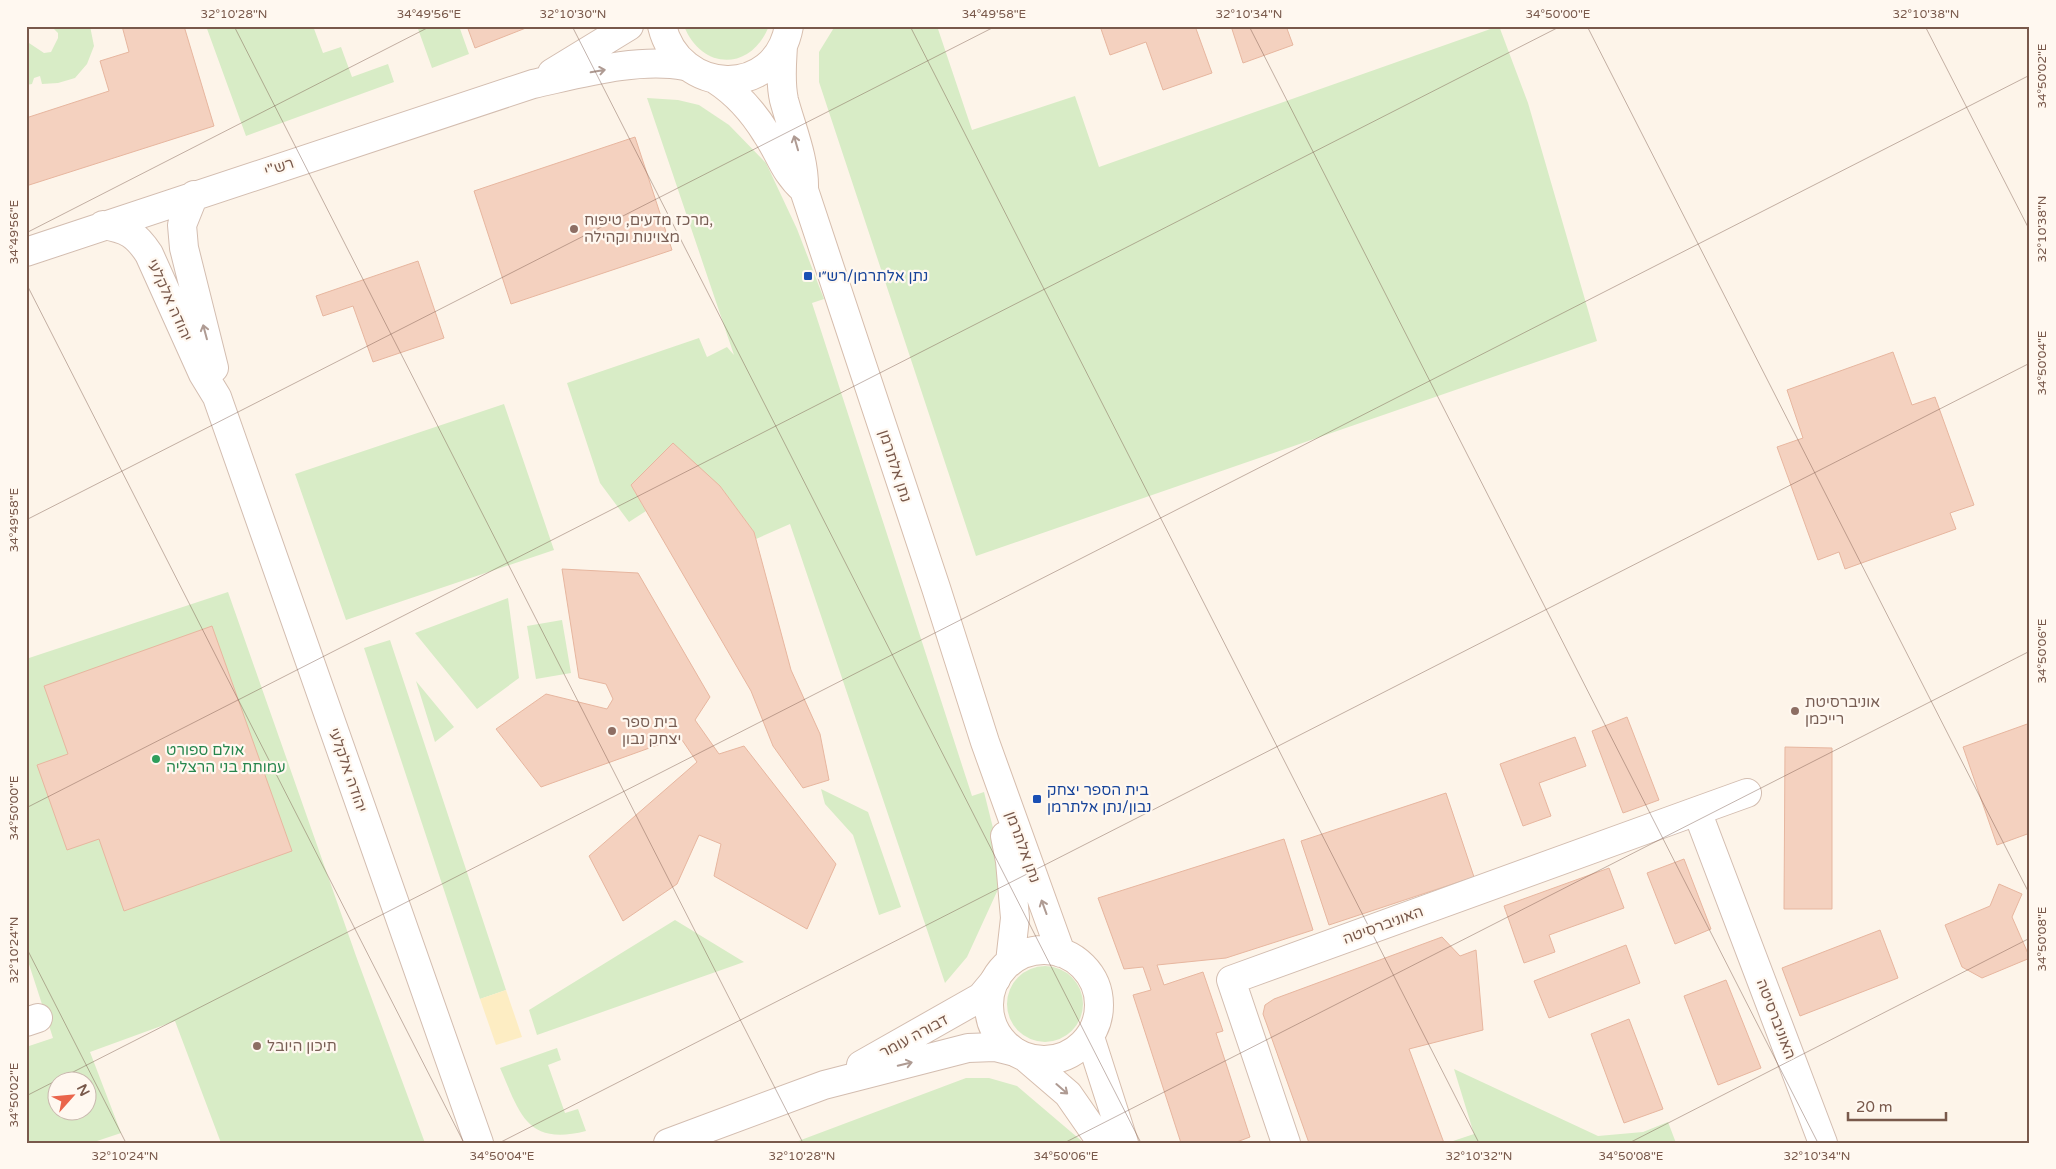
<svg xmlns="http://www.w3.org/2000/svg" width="2056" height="1169" font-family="'Varela Round','Noto Sans Hebrew',sans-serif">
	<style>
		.green { fill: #d8ecc6; fill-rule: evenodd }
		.sand { fill: #fdedc3 }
		.building { fill: #f4d1bf; stroke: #e7b69f }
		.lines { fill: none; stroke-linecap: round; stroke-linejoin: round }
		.street-casing { stroke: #d3bdb0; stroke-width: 30 }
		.secondary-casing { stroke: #d6bdad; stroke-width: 30 }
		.street { stroke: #fff; stroke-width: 28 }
		.secondary { stroke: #fff; stroke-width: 28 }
		.oneway { stroke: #af9b93 }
		.ticks { fill: none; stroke: #79594b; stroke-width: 1; stroke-opacity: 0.45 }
		.education-dot { fill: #8d6e63; stroke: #fff8f0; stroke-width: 2 }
		.transit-dot { fill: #1a4fb4; stroke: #fff8f0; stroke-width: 2 }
		.leisure-dot { fill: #2e9e5b; stroke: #fff8f0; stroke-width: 2 }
		.labels { text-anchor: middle; stroke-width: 4.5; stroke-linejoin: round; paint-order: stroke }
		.street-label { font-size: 15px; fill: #79594b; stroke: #fff8f0 }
		.education-label { font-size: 15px; fill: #785e54; stroke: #fff8f0; text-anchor: start }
		.transit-label { font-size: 15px; fill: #164399; stroke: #fff8f0; text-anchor: start }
		.leisure-label { font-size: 15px; fill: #27864d; stroke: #fff8f0; text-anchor: start }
		.neatline { fill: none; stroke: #79594b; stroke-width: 2 }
		.ticks-label { font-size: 12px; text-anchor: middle; fill: #79594b }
	</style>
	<rect width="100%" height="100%" fill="#fdf4e9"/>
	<path class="green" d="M51,26H90L94,46L87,64L75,78L58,83L42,84L40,76L34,78L32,84L26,85V41L44,53L51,52L58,38V33Z
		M206,26H313L323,53L341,47L352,77L388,64L394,82L246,136Z
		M417,26H459L469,54L432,68Z
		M684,26H769C751,71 702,71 684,26Z
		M835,26H937L972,130L1075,96L1099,167L1499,26L1528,103L1597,341L976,556L819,82V52Z
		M647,98L678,100L699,105L729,125L766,163L797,229L824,299L812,303L972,796L984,792L994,832L1000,885L967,957L945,983L790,524L756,539L754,532L720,486L631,485L646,511L629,522L600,483L567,383L699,338L707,357L727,347L734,355Z
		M504,404L554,550L346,620L295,474Z
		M228,592L356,956L425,1143H221L175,1021L90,1052L121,1133L91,1143H26V1047L53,1038L26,955V659ZM58,1082H88V1112H58Z
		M508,598L519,678L477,709L415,633Z
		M562,620L571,673L536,679L527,626Z
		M390,640L506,990L480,999L364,648Z
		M416,681L454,727L435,742Z
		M821,789L868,812L901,907L879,915L853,835L825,804Z
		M675,920L744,962L537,1035L529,1010Z
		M1007 1004a38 38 0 1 1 76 0a38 38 0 1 1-76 0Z
		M557,1048L561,1060L548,1065L565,1113L578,1109L586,1131C526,1146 520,1113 500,1068Z
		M1454,1069L1598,1136L1643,1132L1668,1122L1676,1143H1447L1474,1134Z
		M966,1078H989L1017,1086L1084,1143H793Z"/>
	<path class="sand" d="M506,990L522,1037L496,1045L480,999Z"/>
	<path class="building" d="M122,26H184L214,126L26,186V118L109,91L100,61L129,52Z
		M467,26H531L475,48Z
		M1100,26H1195L1212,73L1163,90L1146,42L1110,55Z
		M1231,26H1286L1293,45L1243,63Z
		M635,137L672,250L511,304L474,191Z
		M418,261L444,338L373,362L353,306L323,316L316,296Z
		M1893,352L1912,405L1935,397L1974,505L1950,513L1956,529L1845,569L1839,552L1818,560L1777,447L1803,438L1787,390Z
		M673,443L720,486L754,532L791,670L820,734L829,780L803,788L773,746L751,691L631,485Z
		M562,569L638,573L710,697L695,720L719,754L744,746L836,864L807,929L714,876L721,844L699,835L677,884L623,921L589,856L697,762L680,737L541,787L496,729L546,694L607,709L613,699L606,684L579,678Z
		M212,626L292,851L124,911L99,839L67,850L37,765L68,754L44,686Z
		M1627,717L1659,800L1623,813L1592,731Z
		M2030,723V833L1997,845L1963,747Z
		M1575,737L1586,766L1539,783L1551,816L1523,826L1500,764Z
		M1785,747L1832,748V909H1784Z
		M1446,793L1474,877L1329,925L1301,841Z
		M1284,839L1313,930L1226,958L1157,965L1164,985L1203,972L1223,1031L1216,1033L1250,1137L1234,1143H1181L1133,995L1151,990L1143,967L1124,969L1098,898Z
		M1684,859L1711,929L1675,944L1647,873Z
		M1609,868L1624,908L1549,935L1555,952L1524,963L1504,906Z
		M1999,884L2022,894L2012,917L2030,958L1982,978L1962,967L1945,925L1990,906Z
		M1880,930L1898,978L1800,1016L1782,968Z
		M1442,937L1460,956L1476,950L1483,1030L1409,1049L1444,1143H1309L1267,1025L1263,1014L1265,1005L1274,999Z
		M1626,945L1640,983L1549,1018L1534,981Z
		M1726,980L1761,1068L1718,1085L1684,996Z
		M1629,1019L1663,1109L1624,1123L1591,1034Z"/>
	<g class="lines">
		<defs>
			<path id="street" d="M552,73L629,26
				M194,195L182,225L184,248L214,368
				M103,225C127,229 136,234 149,254L203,374L217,397L479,1143
				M26,252L533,84C579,74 638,57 685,66
				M1697,811L1747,793
				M26,1022L38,1018
				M861,1065L981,997L996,979
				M668,1143L824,1085L968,1048L995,1047L1015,1052
				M1286,1143L1231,980L1697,811L1823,1143"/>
			<path id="secondary" d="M662,26C679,96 776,100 789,26
				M783,46C782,64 780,82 784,100C792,130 805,159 804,190L936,588L985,742L1061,953
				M716,80C736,93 753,112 766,133C781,155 783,171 804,190
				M1005,836L1010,861L1015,918L1010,962
				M989 1005a55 55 0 1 1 110 0a55 55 0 1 1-110 0Z
				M1090,1037L1124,1143
				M1025,1057L1068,1094L1102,1143"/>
		</defs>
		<use href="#street" class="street-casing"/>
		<use href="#secondary" class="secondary-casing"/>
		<use href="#street" class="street"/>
		<use href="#secondary" class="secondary"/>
	</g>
	<defs><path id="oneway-shaft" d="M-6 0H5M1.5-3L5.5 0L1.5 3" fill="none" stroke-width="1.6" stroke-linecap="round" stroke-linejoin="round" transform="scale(1.25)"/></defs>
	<g class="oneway">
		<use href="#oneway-shaft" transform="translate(598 71) rotate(-10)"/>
		<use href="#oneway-shaft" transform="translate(796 143) rotate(-106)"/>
		<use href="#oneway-shaft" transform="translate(205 332) rotate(-105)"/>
		<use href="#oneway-shaft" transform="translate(1044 907) rotate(-110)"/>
		<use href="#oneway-shaft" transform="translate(905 1064) rotate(-14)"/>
		<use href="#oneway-shaft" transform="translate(1062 1089) rotate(41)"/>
	</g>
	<path class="ticks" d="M234,26L803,1143M572,26L1141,1143M910,26L1479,1143M1249,26L1818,1143M1587,26L2030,895M1925,26L2030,231M26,233L431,26M26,283L464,1143M26,520L996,26M26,808L1561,26M26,947L126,1143M26,1096L2030,75M499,1143L2030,363M1064,1143L2030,651M1629,1143L2030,938"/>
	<g class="education-dot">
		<circle cx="574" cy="229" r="5"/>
		<circle cx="1795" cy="711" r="5"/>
		<circle cx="612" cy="731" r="5"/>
		<circle cx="257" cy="1046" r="5"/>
	</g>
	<g class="transit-dot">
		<rect x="803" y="271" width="10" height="10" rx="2.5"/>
		<rect x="1032" y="794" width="10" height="10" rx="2.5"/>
	</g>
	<circle class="leisure-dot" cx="156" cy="759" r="5"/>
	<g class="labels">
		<g class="street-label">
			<text transform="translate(279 167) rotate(-18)" y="5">רש"י</text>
			<text transform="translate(170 300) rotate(66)" y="5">יהודה אלקלעי</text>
			<text transform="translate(895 466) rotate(72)" y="5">נתן אלתרמן</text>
			<text transform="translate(348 770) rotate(71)" y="5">יהודה אלקלעי</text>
			<text transform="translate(1023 847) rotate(70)" y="5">נתן אלתרמן</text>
			<text transform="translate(1383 925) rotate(-20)" y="5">האוניברסיטה</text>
			<text transform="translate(1776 1019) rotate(69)" y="5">האוניברסיטה</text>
			<text transform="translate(914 1036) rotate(-28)" y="5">דבורה עומר</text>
		</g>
		<g class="education-label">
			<text x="584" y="225">מרכז מדעים, טיפוח,<tspan x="584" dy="17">מצוינות וקהילה</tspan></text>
			<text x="1805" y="707">אוניברסיטת<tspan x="1805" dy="17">רייכמן</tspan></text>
			<text x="622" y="727">בית ספר<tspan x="622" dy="17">יצחק נבון</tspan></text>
			<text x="267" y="1051">תיכון היובל</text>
		</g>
		<g class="transit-label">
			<text x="818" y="281">נתן אלתרמן/רש״י</text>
			<text x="1047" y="795">בית הספר יצחק<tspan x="1047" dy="17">נבון/נתן אלתרמן</tspan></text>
		</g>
		<g class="leisure-label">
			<text x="166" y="755">אולם ספורט<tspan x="166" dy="17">עמותת בני הרצליה</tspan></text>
		</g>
	</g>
	<rect width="2056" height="1169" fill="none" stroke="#fff8f0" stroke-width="55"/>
	<g transform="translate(72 1096) rotate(63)"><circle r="24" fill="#fff8f0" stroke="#c9b8ae"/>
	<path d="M0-4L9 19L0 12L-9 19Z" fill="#ea654b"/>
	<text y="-8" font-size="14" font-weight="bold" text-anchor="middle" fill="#79594b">N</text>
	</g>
	<path d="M1848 1112v8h98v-8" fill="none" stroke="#79594b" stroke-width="2.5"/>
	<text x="1856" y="1112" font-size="15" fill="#79594b" stroke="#fff8f0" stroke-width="4" paint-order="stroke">20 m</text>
	<rect x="28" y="28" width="2000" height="1114" class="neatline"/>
	<g class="ticks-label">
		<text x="234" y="18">32°10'28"N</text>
		<text x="429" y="18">34°49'56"E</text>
		<text x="573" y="18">32°10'30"N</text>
		<text x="994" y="18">34°49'58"E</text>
		<text x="1249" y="18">32°10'34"N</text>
		<text x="1558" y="18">34°50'00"E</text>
		<text x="1926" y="18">32°10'38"N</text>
		<text transform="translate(2042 76) rotate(-90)" y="4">34°50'02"E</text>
		<text transform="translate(2042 229) rotate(-90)" y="4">32°10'38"N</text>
		<text transform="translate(14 232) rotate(-90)" y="4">34°49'56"E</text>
		<text transform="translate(2042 363) rotate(-90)" y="4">34°50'04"E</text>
		<text transform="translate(14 520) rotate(-90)" y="4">34°49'58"E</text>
		<text transform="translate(2042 651) rotate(-90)" y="4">34°50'06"E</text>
		<text transform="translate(14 808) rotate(-90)" y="4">34°50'00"E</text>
		<text transform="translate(2042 939) rotate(-90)" y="4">34°50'08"E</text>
		<text transform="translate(14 950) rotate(-90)" y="4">32°10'24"N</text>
		<text transform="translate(14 1095) rotate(-90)" y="4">34°50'02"E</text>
		<text x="125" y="1160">32°10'24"N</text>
		<text x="502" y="1160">34°50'04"E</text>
		<text x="802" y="1160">32°10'28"N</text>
		<text x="1066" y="1160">34°50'06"E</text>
		<text x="1479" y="1160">32°10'32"N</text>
		<text x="1631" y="1160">34°50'08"E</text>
		<text x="1817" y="1160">32°10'34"N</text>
	</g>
</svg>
